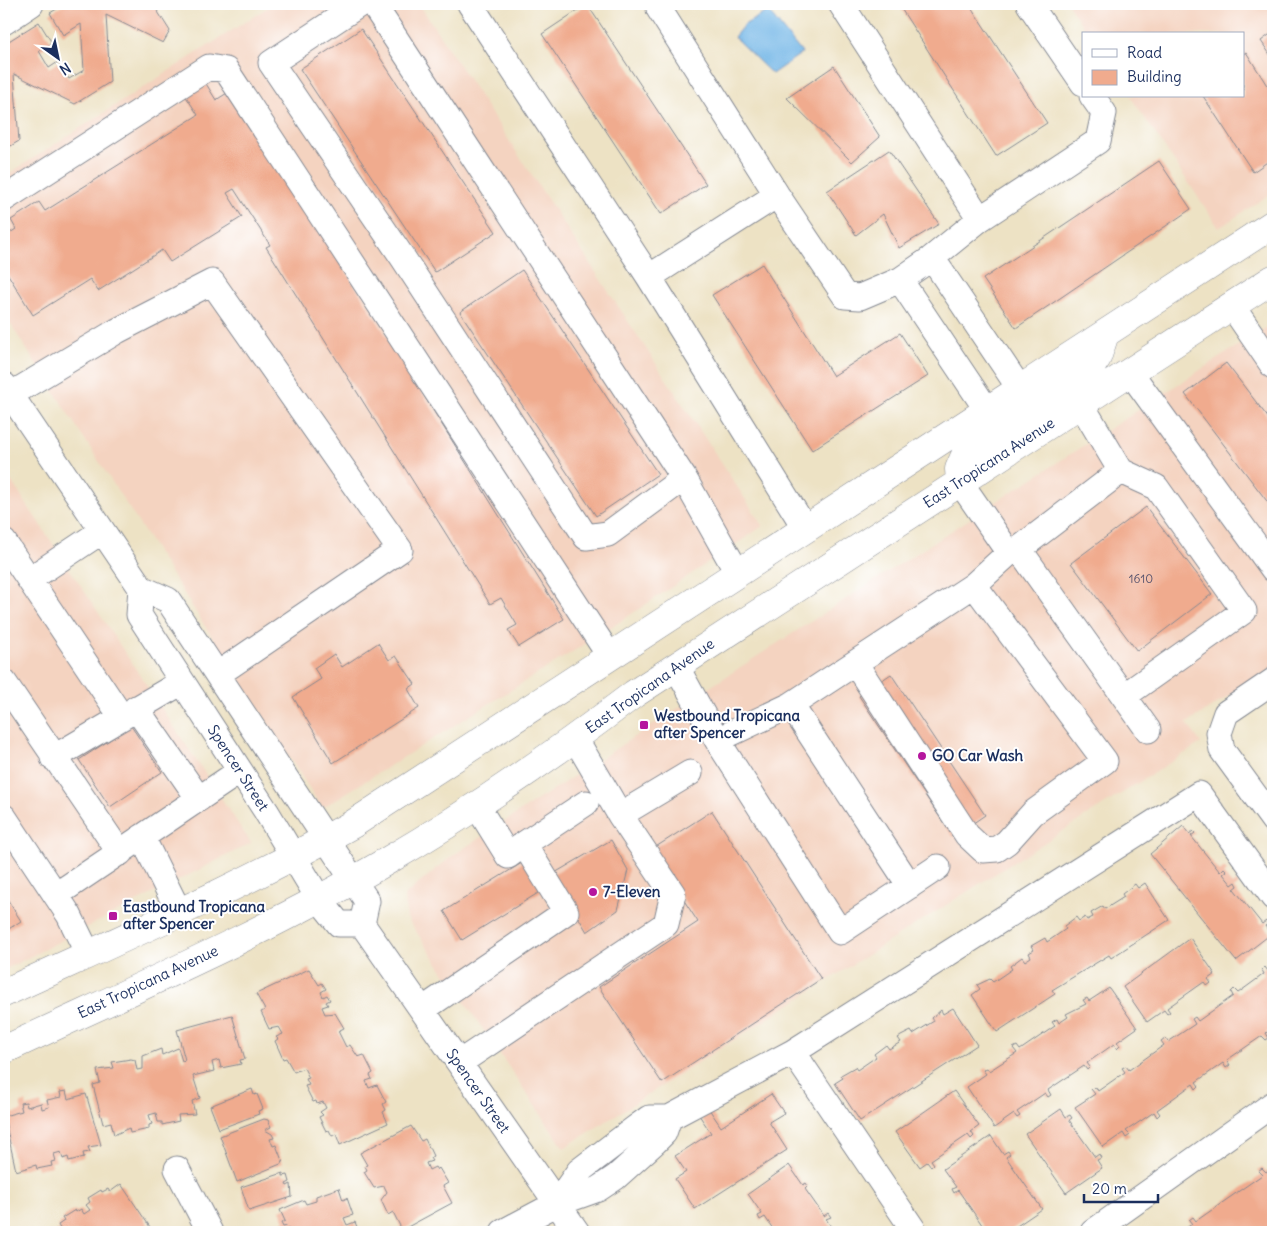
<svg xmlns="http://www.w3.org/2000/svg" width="1277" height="1236" font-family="Delius,sans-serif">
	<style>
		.built { fill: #f4d3c0 }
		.water { fill: #71b5e6; stroke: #4672a2 }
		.building { fill: #f0ab8e }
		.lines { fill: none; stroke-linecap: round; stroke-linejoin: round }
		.minor-casing { stroke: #848891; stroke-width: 27 }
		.major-casing { stroke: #848891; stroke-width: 29 }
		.minor { stroke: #fff; stroke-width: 25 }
		.major { stroke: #fff; stroke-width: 28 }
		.poi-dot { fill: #b5179e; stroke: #fff; stroke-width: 2 }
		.labels { text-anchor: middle; stroke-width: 4; stroke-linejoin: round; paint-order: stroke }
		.number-label { font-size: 12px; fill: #504e6a }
		.street-label { font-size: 15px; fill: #1b2f5e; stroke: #fff }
		.poi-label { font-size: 15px; font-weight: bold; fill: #1b2f5e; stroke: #fff; text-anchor: start }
	</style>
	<rect width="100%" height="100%" fill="#fff"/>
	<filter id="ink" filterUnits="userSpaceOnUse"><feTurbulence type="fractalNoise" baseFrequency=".02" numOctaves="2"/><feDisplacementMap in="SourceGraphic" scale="10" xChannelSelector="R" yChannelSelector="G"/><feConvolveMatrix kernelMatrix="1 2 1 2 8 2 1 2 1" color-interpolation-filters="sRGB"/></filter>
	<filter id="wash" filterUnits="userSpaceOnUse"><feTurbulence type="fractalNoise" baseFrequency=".0096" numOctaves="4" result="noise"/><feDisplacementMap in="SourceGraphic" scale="20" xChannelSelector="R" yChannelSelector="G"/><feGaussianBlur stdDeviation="1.12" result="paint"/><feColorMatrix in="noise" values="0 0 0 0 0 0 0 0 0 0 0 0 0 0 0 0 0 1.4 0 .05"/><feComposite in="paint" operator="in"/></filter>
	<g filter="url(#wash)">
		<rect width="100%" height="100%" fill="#ede2c4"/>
		<path class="built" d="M273,4H419L763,526L609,629L322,808L4,314V177Z
			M1068,4H1273V192L1219,228L1130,96H1243V34H1088Z
			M1273,323V668L1187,723L1201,743L564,1148L407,918L404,896L452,856L750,661Z
			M4,470L251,843L4,970Z"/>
		<path class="water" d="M768,11L802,53L772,74L734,37L744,25Z"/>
		<g id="blocks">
			<path class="building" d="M65,4H153L170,31L163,43L106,15L110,82L75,104L14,74L19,141L4,150V44L39,22L52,43L39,51L49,68L58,62L69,79L84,70L81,24L63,35L50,13Z
				M587,4L706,184L661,214L542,34Z
				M898,4H969L1047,123L996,156Z
				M361,29L496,232L435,272L300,69Z
				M1273,32V59L1261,41Z
				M1246,52L1273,95V158L1253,172L1203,96H1243V54Z
				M834,66L880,137L852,162L787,98Z
				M205,82L216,100L232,90L564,619L519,647L508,630L517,625L501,598L490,604L266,247L270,245L234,189L227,193L242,217L170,262L162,250L98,291L90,279L33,315L4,268V237L16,229L11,220L39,202L45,211L198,115L185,95Z
				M889,150L939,224L899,248L883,214L856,235L827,191Z
				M1159,161L1191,209L1016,328L983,279Z
				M762,264L833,376L900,333L928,376L812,450L712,295Z
				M522,270L658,474L596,516L460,312Z
				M1226,363L1273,424V509L1185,394Z
				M1146,507L1212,594L1137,651L1071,563Z
				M378,643L389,660L396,656L415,684L408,689L419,708L333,763L293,697L321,679L314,668L334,654L342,667Z
				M891,674L985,815L953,837L859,696Z
				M131,726L162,772L110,807L79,760Z
				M712,811L821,979L662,1083L599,987L698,922L651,850Z
				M1183,826L1189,834L1193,831L1195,833L1191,836L1220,872L1224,868L1227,871L1223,874L1232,885L1236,882L1238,886L1234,889L1262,924L1266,921L1268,924L1265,926L1271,934L1236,961L1150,854Z
				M611,840L628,870L618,910L587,932L553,874Z
				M525,861L543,890L462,940L444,911Z
				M1145,883L1169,920L1111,958L1109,955L1052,990L1055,994L997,1032L972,995L980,989L977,985L990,979L993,982L1012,969L1010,966L1022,957L1025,961L1031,957L1029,953L1034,950L1031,946L1045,938L1047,942L1066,929L1064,926L1076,917L1079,921L1085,917L1087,920L1093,917L1091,913L1103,906L1105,909L1124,897L1122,894L1135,884L1138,888Z
				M4,894L21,921L4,932Z
				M1190,938L1215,974L1208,979L1211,983L1207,986L1204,982L1167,1008L1170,1012L1167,1014L1164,1010L1147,1022L1123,987Z
				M1265,967L1268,971L1273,967V1028L1266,1033L1269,1038L1266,1040L1262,1036L1227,1060L1230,1065L1226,1068L1223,1063L1196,1082L1199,1086L1196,1089L1193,1084L1157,1110L1160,1114L1157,1117L1154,1112L1126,1131L1130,1135L1126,1138L1123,1133L1103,1147L1075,1107L1095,1094L1091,1089L1096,1087L1098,1091L1125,1072L1122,1068L1126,1066L1129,1070L1164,1045L1161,1041L1165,1038L1168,1042L1195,1024L1192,1019L1195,1017L1198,1021L1233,996L1231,992L1234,989L1238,993L1264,974L1262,970Z
				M309,969L319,985L322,983L326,989L321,992L323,997L327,995L330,1000L326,1002L328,1005L322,1007L325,1014L335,1013L344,1028L338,1031L346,1047L350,1045L358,1057L364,1055L373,1073L370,1075L372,1079L366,1081L369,1088L377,1085L386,1102L383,1104L386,1110L383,1112L388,1123L340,1145L336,1134L332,1136L329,1130L326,1131L319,1117L323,1115L320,1112L326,1108L323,1102L317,1104L316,1101L313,1102L305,1086L309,1085L306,1079L309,1078L304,1068L294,1072L286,1058L283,1059L275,1041L278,1039L276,1037L283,1034L279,1027L269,1029L261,1012L265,1010L256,994Z
				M1109,988L1137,1028L1117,1042L1120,1046L1117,1049L1114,1044L1087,1063L1090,1067L1087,1070L1084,1066L1048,1090L1051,1095L1048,1097L1045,1093L1017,1112L1020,1116L1017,1118L1014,1114L994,1128L967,1087L986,1074L983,1070L987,1068L989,1071L1017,1053L1013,1048L1017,1046L1020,1050L1055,1026L1052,1022L1057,1019L1059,1023L1068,1017L1066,1014L1086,1004L1083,1000L1087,998L1089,1001Z
				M953,1008L977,1045L860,1121L835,1083L843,1078L841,1075L855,1067L857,1070L876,1057L874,1054L886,1045L889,1049L901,1042L898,1038L901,1036L911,1031L913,1034L934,1021L932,1018L941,1010L943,1014Z
				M232,1015L245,1059L240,1060L241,1064L221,1068L219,1060L212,1062L214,1071L193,1076L200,1098L192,1101L195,1114L178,1115L179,1121L162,1125V1122H158L156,1113L149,1115L152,1124L149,1125V1129L130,1133L129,1128L114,1135L111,1122L103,1124L93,1085L100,1083L97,1070L114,1068L112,1062L131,1059L135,1060L137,1070L143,1069V1056L161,1049L162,1055L178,1048L182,1061L185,1060L177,1030Z
				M252,1089L254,1095L257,1094L263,1109L258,1111L259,1114L219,1129L210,1106Z
				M66,1091L68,1099L86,1094L101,1145L88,1147L90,1152L83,1153L84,1157L69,1161L68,1157L63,1159L61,1152L54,1154L56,1161L51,1162L52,1166L37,1169L36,1165L16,1171L4,1116L22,1111L20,1103L26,1102L27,1107L41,1103L42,1109L49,1107L47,1100L61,1097L60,1092Z
				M954,1091L979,1126L971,1132L974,1136L971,1139L968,1135L931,1160L934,1164L931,1167L927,1162L920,1167L895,1132Z
				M771,1094L784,1113L769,1122L787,1150L695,1209L675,1179L686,1172L675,1156L711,1133L699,1115L709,1109L721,1127Z
				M1061,1109L1066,1117L1070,1115L1072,1118L1069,1120L1095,1157L1099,1154L1101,1158L1097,1160L1102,1168L1066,1193L1025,1134Z
				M264,1119L268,1120L271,1127L265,1130L272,1134L274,1138L270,1139L273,1146L276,1145L283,1163L237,1182L220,1136Z
				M411,1126L421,1141L425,1139L433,1156L430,1158L432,1161L426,1163L429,1170L435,1167L437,1170L439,1168L448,1183L443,1186L452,1203L402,1230L393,1212L388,1215L381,1200L387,1192L384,1186L374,1188L364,1172L367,1170L365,1166L367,1165L360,1153Z
				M991,1136L1003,1154L1008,1151L1010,1154L1006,1157L1042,1209L1008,1232H987L958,1190L954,1193L952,1189L956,1187L943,1169Z
				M789,1165L803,1185L806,1183L808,1186L805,1189L824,1216L828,1213L831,1217L826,1219L835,1232H775L765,1217L760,1220L758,1216L762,1214L748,1194Z
				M1273,1167V1227L1266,1232H1180L1192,1224L1189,1220L1193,1217L1196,1221L1262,1175L1258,1171L1262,1168L1266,1172Z
				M283,1173V1176L288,1175L290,1182L286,1184L287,1186L291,1184L292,1197L249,1211L241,1187Z
				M121,1184L150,1227L143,1232H56L60,1229L58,1225L64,1221L62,1218L75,1210L76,1212L81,1209L84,1214L90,1210L86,1205L90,1202L88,1198L101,1190L102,1192L108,1189L110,1192Z
				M339,1188L343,1200L347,1198L353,1215L344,1218L347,1225L355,1222L359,1232H289L287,1226L283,1227L281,1223L285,1221L280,1210L304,1200L306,1204L316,1201V1196Z"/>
		</g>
	</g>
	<g filter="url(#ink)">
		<use href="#blocks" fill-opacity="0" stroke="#848891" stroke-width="1"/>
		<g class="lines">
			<defs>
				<path id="minor" d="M360,4L271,63L403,258L586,537L608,534L684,478
					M373,4L684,478L737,572
					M470,4L649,277L805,528
					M660,4L659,9L777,195L845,296L860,297L900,280L932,258L980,219
					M841,4L980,219L1098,141L1104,113L1092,96
					M1029,4L1083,83
					M4,22L31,4
					M4,199L209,67L226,70L609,655
					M932,258L1020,389
					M649,277L777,195
					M900,280L987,410
					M1232,306L1273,366
					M1130,372L1273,569
					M4,385L141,588L168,600L367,901L362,924L577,1232
					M10,395L117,331L212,282L400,550L218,674
					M1081,404L1121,471L1156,487L1244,611L1124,696
					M960,482L1009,553
					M4,542L121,716
					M1019,549L1148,730
					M30,579L102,531
					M141,588L139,615L266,811L319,899L339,924H362
					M855,663L967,835L983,850L997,849L1007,842L1033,813L1105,761L974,585
					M676,666L717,740L840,932L938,867
					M1273,681L1226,713L1219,733L1222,750L1273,820
					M4,682L120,853
					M791,705L910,886
					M136,708L199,799
					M717,740L791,705L974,585L1009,553L1019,549L1121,471
					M53,758L182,682
					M477,806L508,856L524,844
					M620,815L690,773
					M4,817L69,915L88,954
					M142,837L179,912
					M56,895L240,771
					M422,1010L566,912L524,844L586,803
					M793,1052L915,1232
					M459,1063L666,924L673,894L620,815L575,738
					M177,1169L210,1232
					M556,1204L579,1171L634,1129L649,1118H669L793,1052L1199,794L1273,897
					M503,1232L556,1204L598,1189L616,1177L655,1142L664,1133L669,1118
					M1093,1232L1273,1104"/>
				<path id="major" d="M960,482L959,469L966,453L1084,377L1097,358L1105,334
					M4,993C121,939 240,887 353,824L1273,224
					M4,1050C132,990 264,933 387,861C473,811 555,754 634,694L1273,279"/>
			</defs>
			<use href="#minor" class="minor-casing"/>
			<use href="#major" class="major-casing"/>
			<use href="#minor" class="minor"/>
			<use href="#major" class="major"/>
		</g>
	</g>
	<g class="poi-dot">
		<rect x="639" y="720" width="10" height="10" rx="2.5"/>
		<circle cx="922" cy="756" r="5"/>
		<circle cx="593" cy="892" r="5"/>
		<rect x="108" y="911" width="10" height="10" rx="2.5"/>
	</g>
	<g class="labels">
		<g class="number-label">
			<text x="1141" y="583">1610</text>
		</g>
		<g class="street-label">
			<text transform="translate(989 463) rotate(-33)" y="5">East Tropicana Avenue</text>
			<text transform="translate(650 686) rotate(-35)" y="5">East Tropicana Avenue</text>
			<text transform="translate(238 768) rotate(57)" y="5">Spencer Street</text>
			<text transform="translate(148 982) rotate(-25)" y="5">East Tropicana Avenue</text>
			<text transform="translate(478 1091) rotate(55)" y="5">Spencer Street</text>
		</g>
		<g class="poi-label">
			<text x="654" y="721">Westbound Tropicana<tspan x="654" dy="17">after Spencer</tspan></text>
			<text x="932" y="761">GO Car Wash</text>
			<text x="603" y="897">7-Eleven</text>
			<text x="123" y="912">Eastbound Tropicana<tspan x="123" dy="17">after Spencer</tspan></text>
		</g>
	</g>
	<rect width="1277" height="1236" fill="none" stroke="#fff" stroke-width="20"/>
	<rect x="1082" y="32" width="162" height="65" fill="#ffffff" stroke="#a4acbf"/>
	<rect x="1092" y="49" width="25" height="8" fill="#ffffff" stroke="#a4acbf"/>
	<text x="1127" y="58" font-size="15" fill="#1b2f5e">Road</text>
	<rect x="1092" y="70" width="25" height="15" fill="#f0ab8e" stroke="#a4acbf"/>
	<text x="1127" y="82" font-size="15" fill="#1b2f5e">Building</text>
	<g transform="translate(58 58) rotate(147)" stroke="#ffffff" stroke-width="4" paint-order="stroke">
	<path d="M0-4L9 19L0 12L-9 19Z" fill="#1b2f5e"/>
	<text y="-8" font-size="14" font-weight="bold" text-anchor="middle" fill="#1b2f5e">N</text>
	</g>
	<path d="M1084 1194v8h74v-8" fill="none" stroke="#1b2f5e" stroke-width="2.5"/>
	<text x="1092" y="1194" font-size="15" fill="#1b2f5e" stroke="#ffffff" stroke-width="4" paint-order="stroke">20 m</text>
</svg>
